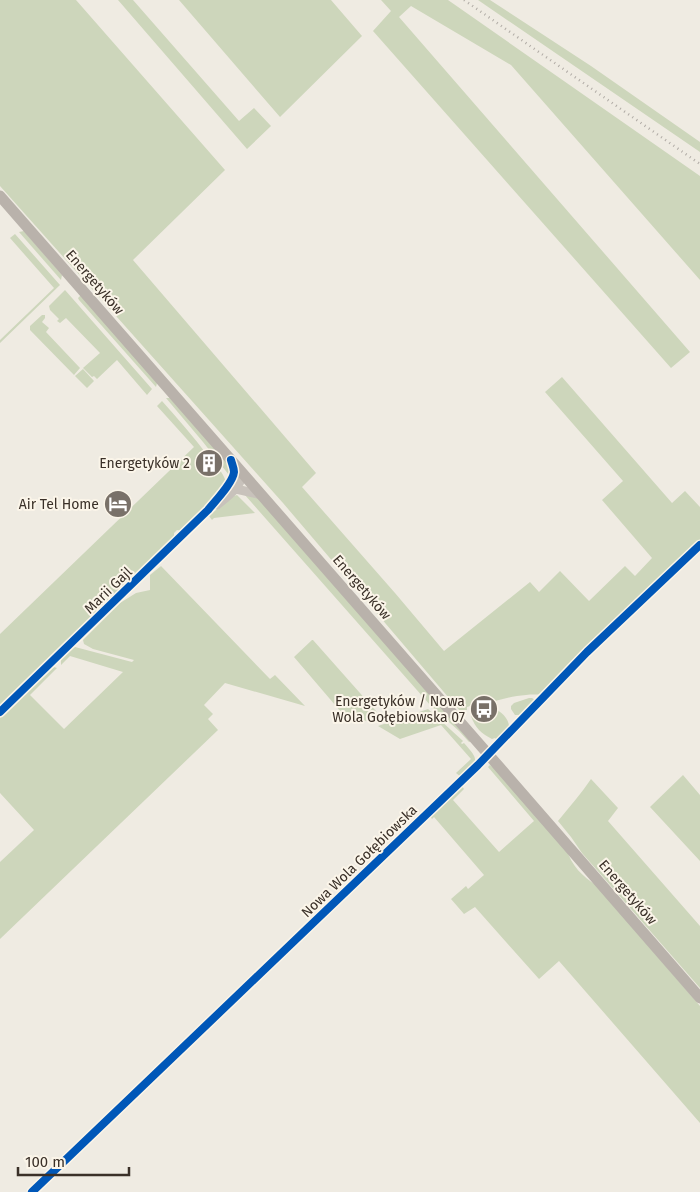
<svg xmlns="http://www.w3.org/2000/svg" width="700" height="1192" font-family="'Fira Sans',sans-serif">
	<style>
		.green { fill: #cdd6bb }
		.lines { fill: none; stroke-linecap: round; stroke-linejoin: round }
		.street { stroke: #c8c2bb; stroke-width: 9 }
		.secondary { stroke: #b9b2ab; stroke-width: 11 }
		.rail { stroke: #b0aba5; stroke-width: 2.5; stroke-dasharray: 1 4; stroke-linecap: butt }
		.cycleway-casing { stroke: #fbf5e9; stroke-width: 11 }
		.cycleway { stroke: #0057b8; stroke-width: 8 }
		.labels { text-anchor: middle; stroke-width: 4; stroke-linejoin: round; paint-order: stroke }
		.street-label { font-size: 14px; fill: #3a3028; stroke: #fbf5e9 }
		.poi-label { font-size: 14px; fill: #3a3028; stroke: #fbf5e9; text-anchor: end }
	</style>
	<rect width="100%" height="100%" fill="#efebe2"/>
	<path class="green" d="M0,0H76L225,170L133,260L316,473L302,487L395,593L444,651L530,582L539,592L560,571L589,601L625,566L635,576L652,558L602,500L623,481L545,392L562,377L672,503L685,491L700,507V540L593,642L542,694C537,695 531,694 526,695C512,696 499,700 486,704L484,702L467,707V710L460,711L283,503L0,186Z
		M118,0H133L239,121L254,108L271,126L247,149Z
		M179,0H331L362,36L280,117Z
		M381,0H448L700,176V280L511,65L411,6L399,17L690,352L671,368L373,31L391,11Z
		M478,0H490L591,66L700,142V152Z
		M24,231L62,275L61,280L19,232Z
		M15,234L60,285L0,343V340L54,288L10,238Z
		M65,290L152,389L147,395L117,360L97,379L94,376L92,377L83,368L100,353L66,318L60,323L57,321L59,319L50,310L49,306Z
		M81,295L157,383L156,387L79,300L78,298Z
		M42,315H45V318L42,322L49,328L46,332L80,368L74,375L30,330V326Z
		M83,369L94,381L87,388L75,376Z
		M166,398H170L229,465V475L203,442Z
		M162,401C178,419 194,437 208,456C215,464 223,472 226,482L200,513L182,531L177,530L174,533V538L0,706V634L194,447L157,406Z
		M244,494L257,497L472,741L469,742L459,731L431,706Z
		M237,495L255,513L214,518L212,520L209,516L231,497Z
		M161,566L270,679L275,675L305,706L225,683L204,705L213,714L208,719L218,730L0,939V862L34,830L0,793V718L50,669L54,667L57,668L30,695L64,729L123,672L70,656L61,665V659L72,648L75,647L132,662L134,660L93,649L84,644L83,640L120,603L136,593L150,590V575Z
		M312,640H313L383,719L368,721L347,719L294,657Z
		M529,698H532L535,700L521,715H515L511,709V706L514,703Z
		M428,709L463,741L461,743L462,744L464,743C481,762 477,760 461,777L456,773L471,759L441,725L400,739L378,726Z
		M493,709C501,710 510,720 509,728L497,740L495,738L492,739C482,734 475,728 471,716Z
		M490,765L496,770L567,850C571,865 583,877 596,885L700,1006V1123L559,961L539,979L475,907L464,914L451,899L466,886L468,889L484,875L434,817L432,819L430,816L461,785L464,789L453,800L499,852L534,821L488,767Z
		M683,775L700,795V861L650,807Z
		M591,779L618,808L608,821L700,926V988L582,853L571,837L558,821C569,807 581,794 591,779Z"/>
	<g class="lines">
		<path class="street" d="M236,489L262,495
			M217,505C228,496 240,488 243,473
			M0,712L208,510C215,502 232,483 234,473C234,469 233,465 231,461
			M32,1192L478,765L587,652L700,545"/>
		<path class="secondary" d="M0,196L488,754L700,998"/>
		<path class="rail" d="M464,0L700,164"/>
		<defs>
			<path id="cycleway" d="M0,712L208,510C215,501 233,483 234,472C234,468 232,464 231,460
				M32,1192L478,765L587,652L700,545"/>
		</defs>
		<use href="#cycleway" class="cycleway-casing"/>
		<use href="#cycleway" class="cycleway"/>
	</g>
	<defs>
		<symbol id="building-disc" viewBox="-11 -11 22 22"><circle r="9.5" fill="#797169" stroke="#fbf5e9"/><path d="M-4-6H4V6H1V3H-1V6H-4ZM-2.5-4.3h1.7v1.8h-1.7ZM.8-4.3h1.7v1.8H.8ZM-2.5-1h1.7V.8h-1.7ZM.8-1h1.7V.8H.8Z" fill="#fff"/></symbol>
		<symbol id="hotel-disc" viewBox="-11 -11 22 22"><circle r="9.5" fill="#797169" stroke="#fbf5e9"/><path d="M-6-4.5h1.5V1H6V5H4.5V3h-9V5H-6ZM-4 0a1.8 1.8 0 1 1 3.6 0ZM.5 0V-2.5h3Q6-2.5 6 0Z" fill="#fff"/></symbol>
		<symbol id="bus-disc" viewBox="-11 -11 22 22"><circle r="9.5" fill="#797169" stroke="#fbf5e9"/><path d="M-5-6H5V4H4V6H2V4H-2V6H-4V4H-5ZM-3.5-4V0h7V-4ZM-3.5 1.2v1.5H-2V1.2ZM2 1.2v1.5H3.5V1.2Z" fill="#fff"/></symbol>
	</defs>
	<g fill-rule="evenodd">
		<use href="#building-disc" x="193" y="447" width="32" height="32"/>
		<use href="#hotel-disc" x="102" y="488" width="32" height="32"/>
		<use href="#bus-disc" x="468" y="693" width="32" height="32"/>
	</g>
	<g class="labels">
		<g class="street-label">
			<text transform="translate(95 282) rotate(49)" y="5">Energetyków</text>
			<text transform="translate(362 587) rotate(49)" y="5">Energetyków</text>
			<text transform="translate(108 590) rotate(-44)" y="5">Marii Gajl</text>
			<text transform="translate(359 861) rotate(-44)" y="5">Nowa Wola Gołębiowska</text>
			<text transform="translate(628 892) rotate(49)" y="5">Energetyków</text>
		</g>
		<g class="poi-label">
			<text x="190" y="468">Energetyków 2</text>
			<text x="99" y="509">Air Tel Home</text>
			<text x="465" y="706">Energetyków / Nowa<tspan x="465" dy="16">Wola Gołębiowska 07</tspan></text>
		</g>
	</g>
	<path d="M18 1167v8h111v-8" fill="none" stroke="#3a3028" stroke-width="2.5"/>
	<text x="25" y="1167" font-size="15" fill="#3a3028" stroke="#fbf5e9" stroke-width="4" paint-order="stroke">100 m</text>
</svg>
